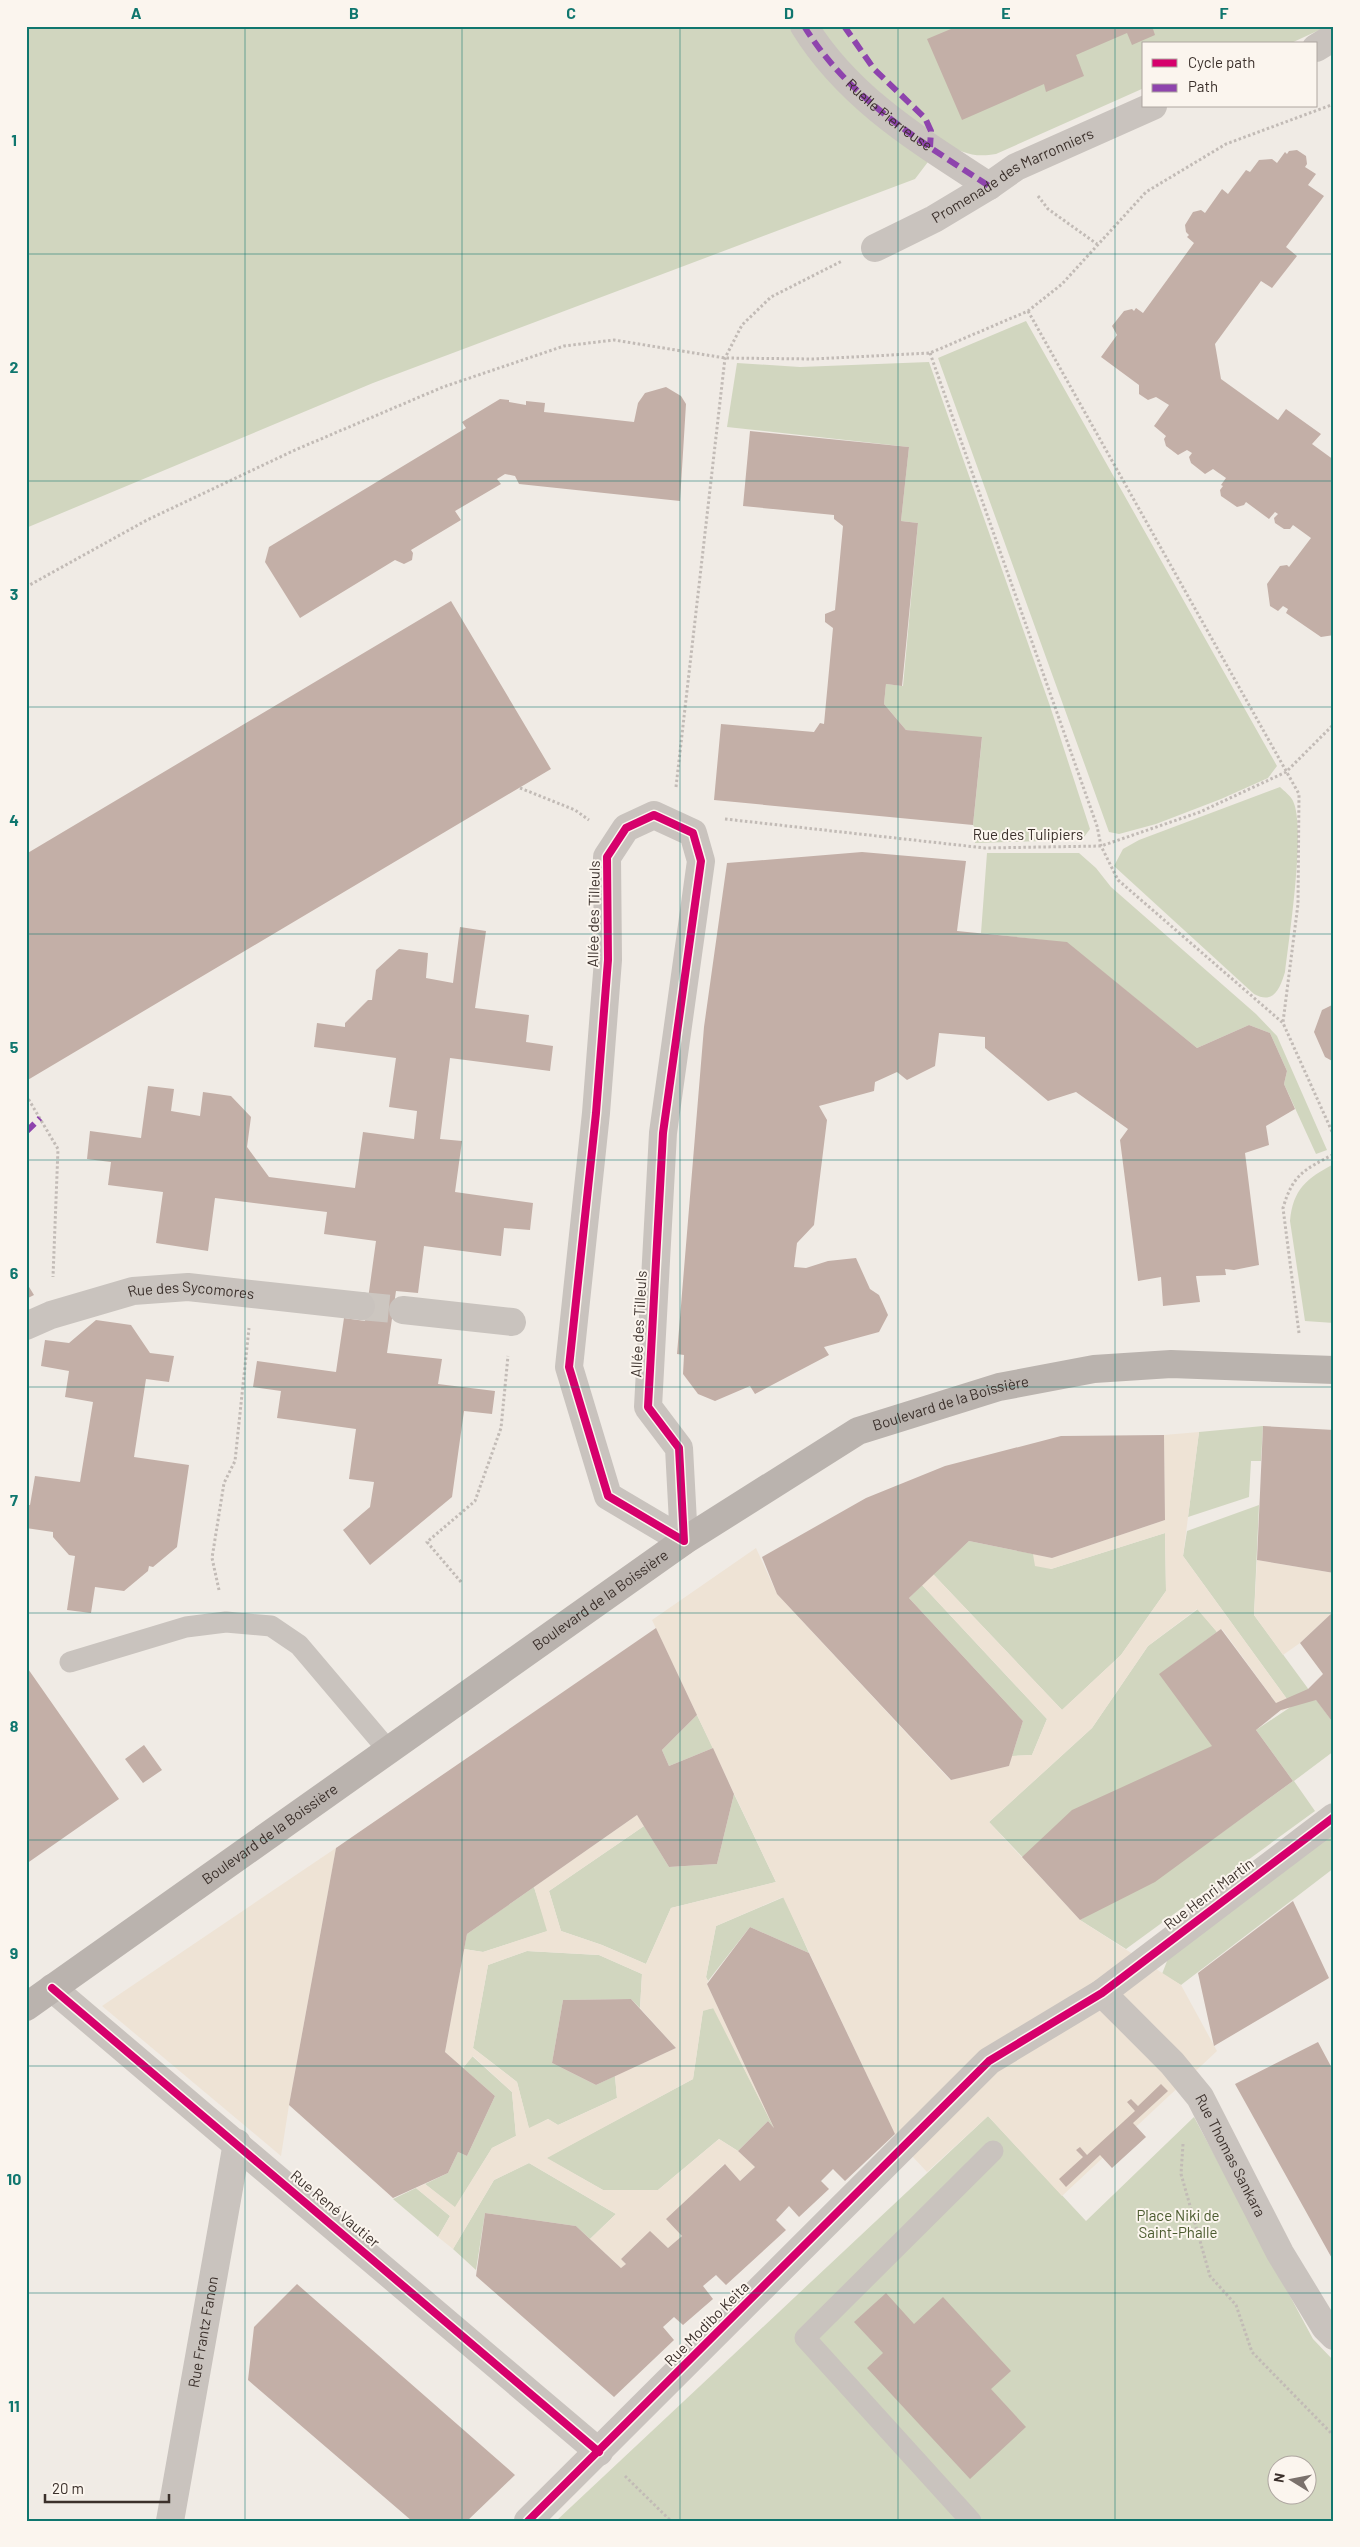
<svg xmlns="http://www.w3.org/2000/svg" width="1360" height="2547" font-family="Barlow,sans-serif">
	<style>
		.green { fill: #d1d6bf; fill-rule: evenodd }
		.plaza { fill: #eee3d5; fill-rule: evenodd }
		.building { fill: #c3afa7 }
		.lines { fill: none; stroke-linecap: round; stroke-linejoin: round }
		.minor-tunnel { stroke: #ccc6c0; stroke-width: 28; stroke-dasharray: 28 14; stroke-linecap: butt }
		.path { stroke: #c2bbb6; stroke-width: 3; stroke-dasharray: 2.5 2.5; stroke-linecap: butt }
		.service { stroke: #c9c3be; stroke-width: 21 }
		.minor { stroke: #c9c3be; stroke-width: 28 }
		.secondary { stroke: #bab3ae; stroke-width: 28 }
		.quiet { stroke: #8e44ad; stroke-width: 6; stroke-dasharray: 12 6; stroke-linecap: butt }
		.cycleway-casing { stroke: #fbf5ee; stroke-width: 11 }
		.cycleway { stroke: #d6006c; stroke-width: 8 }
		.grid { fill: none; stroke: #0f766e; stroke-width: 1; stroke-opacity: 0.55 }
		.labels { text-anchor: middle; stroke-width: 4; stroke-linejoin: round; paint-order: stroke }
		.street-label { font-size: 15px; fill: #3b302b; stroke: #fbf5ee }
		.park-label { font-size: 15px; fill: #4a5a2e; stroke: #fbf5ee }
		.neatline { fill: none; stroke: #0f766e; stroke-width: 2 }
		.grid-label { font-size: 16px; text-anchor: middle; font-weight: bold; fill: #0f766e }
	</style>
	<rect width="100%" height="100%" fill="#f0ebe5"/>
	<path class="green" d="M26,26H1328L1289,44H1144V88L996,154C974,158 962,153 943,142L915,179L373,383L26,528Z
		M1026,321L1277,766L1268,778L1221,799L1156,824L1119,834L1109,832L938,358Z
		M929,362L1050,706L1090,829L1084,837L1045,841L975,843L976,829L973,825L982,738L906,730L884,704L886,684L903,686L918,523L901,521L909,447L727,427L737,363L800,367Z
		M1280,787C1284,791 1291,796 1293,801C1306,827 1289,938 1285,972C1280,988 1274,1005 1254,994L1114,866L1123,849L1139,840Z
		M987,853H1079L1096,868L1111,887L1256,1014L1277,1036L1327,1150L1316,1154L1284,1084L1287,1071L1270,1033L1249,1025L1197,1048L1067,943L981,933Z
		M1334,1164V1323L1305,1321L1290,1221C1293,1189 1307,1178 1334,1164Z
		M1263,1426L1261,1461H1251L1249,1497L1188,1517L1199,1432Z
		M1259,1505L1254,1615L1334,1724V1751L1294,1781L1315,1811L1126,1949L1080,1920L1213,1839L1293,1781L1256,1730L1292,1706L1183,1556L1187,1531Z
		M1165,1533L1166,1591L1121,1655L1062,1710L933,1574L969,1541L1033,1554L1051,1569Z
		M922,1585L1047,1719L1032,1755L1012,1756L1023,1721L909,1598Z
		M1198,1609L1217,1632L1160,1674L1213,1746L1034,1869L989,1822L1092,1728L1148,1646Z
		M697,1715L713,1748L669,1766L662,1750Z
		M734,1794L776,1882L671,1908L646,1964L602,1945L561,1931L549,1891L644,1826L669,1867L717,1864Z
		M1334,1828V1868L1181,1985L1162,1974L1169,1956Z
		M534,1887L548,1931L483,1952L464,1949L467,1934Z
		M784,1897L809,1953L750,1927L708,1981L706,1977L716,1926Z
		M527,1951L599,1955L642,1974L640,2008L631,1999L563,2000L552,2063L596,2085L615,2076L617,2098L558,2125L548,2119L529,2129L517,2082L473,2048L488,1965Z
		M714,2008L774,2128L768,2121L738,2151L719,2139L658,2190H603L546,2158L693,2079L703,2010Z
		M472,2056L512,2092L516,2136L492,2148L455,2208L425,2184L448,2173L458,2152L467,2156L495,2096L463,2068Z
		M988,2116L1086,2221L1194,2117L1313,2339L1334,2361V2521H556ZM1278,2464H1308V2494H1278Z
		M529,2163L616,2214L590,2239L576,2226L485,2213L476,2270L453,2249L494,2180Z
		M416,2188L450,2216L438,2237L393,2199Z"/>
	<path class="plaza" d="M1199,1432L1183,1556L1292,1706L1282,1711L1222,1629L1217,1632L1197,1609L1148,1646L1092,1728L989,1822L1080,1920L1181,1985L1217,2051L1062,2196L988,2116L927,2172L898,2141L783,1897L716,1926L706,1977L708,1981L707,1984L774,2128L713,2008L703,2011L693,2079L547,2158L603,2190H658L719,2139L738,2151L755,2167L740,2181L724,2164L696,2192L682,2236L668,2248L650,2232L621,2259L626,2264L621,2268L590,2239L616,2214L529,2163L494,2180L453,2249L438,2237L450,2216L416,2188L425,2184L455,2207L492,2148L516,2136L512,2092L473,2056L463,2068L445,2052L464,1949L483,1952L547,1931L534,1887L637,1815L644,1826L549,1891L561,1931L602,1945L646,1964L671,1908L776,1882L652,1620L756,1548L777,1594L950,1780L1009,1766L1012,1756L1032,1755L1047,1719L922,1585L933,1574L1062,1710L1121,1655L1166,1591L1165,1533L1051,1569L1035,1566L1033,1554L1052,1558L1165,1520L1164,1435ZM527,1951L599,1955L642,1974L640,2008L676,2048L615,2076L617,2098L558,2125L548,2119L529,2128L517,2082L473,2048L488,1965Z
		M1257,1560L1334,1573V1611L1300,1643L1283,1655L1254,1615Z
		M336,1848L289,2105L281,2156L102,2006Z"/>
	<path class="building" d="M958,26H1152L1155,35L1132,45L1127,33L1076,55L1084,76L1046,92L1044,84L962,120L927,39Z
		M1297,150L1306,156L1307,164L1305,167L1316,174L1308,185L1324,196L1286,247L1297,256L1272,288L1261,281L1215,344L1221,379L1278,420L1286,409L1321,434L1312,444L1334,460V635L1321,637L1286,613L1288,609L1283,606L1278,611L1270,606L1267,584L1280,566L1287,565L1289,567L1311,538L1293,525L1290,529H1284L1275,523L1274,518L1278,514L1275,512L1269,519L1246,502L1244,505L1237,507L1221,496L1220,490L1223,486L1221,485L1226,478L1213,469L1205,474L1191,463L1189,457L1192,453L1187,450L1178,455L1166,446L1164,439L1166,436L1154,426L1169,405L1156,397L1148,400L1139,394V385L1101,357L1117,335L1112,326L1124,311L1132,309L1134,311L1136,308L1143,313L1194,243L1187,237L1189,235L1186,232L1185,225L1193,212L1201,210L1205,213L1222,189L1228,194L1246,170L1250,172L1259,160L1272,159L1277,163L1285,152L1287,154L1289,151Z
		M666,387L681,396L686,404L680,501L519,484L515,476L505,474L497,479L501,484L455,511L461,520L411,550L413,553L412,560L404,564L395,560L300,618L265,562L269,547L466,428L462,422L500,399L509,400V402L526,405V401L545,403L544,412L634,422L638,403L645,393Z
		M750,431L909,447L901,521L918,523L902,686L886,684L884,704L906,730L982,737L973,825L714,800L721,724L814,732L820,723L824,724L833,628L825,622V614L835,610L843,526L834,519V515L743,506Z
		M451,601L551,769L26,1081V854Z
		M862,852L966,861L957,931L1067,942L1197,1048L1249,1025L1270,1033L1287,1071L1284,1084L1295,1109L1266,1126L1269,1145L1245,1153L1259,1265L1234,1270L1225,1269L1226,1275L1196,1276L1200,1302L1163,1306L1161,1277L1138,1281L1120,1140L1128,1129L1076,1092L1048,1101L985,1048V1037L939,1033L935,1066L907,1080L897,1072L875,1082L874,1091L819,1106L827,1120L814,1225L797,1243L794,1267L806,1268L828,1261L856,1258L870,1289L879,1295L888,1315L879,1332L824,1347L829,1355L755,1394L750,1386L715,1401L698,1394L683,1374L684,1355L677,1354L704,1027L727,863Z
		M460,927L486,931L475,1008L529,1015L526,1042L553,1046L550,1071L450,1058L440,1139L462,1141L455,1192L533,1203L530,1230L504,1228L501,1256L424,1246L418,1293L396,1291L387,1353L442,1359L438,1384L495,1391L492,1414L464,1411L452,1497L370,1565L343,1530L370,1507L374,1482L349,1479L356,1429L277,1418L281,1391L253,1387L257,1361L336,1372L344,1318L365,1321L376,1241L324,1234L327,1212L215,1198L208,1251L156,1243L163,1192L108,1185L111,1162L87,1159L90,1131L141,1138L148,1086L174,1089L171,1111L200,1116L203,1092L231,1096L251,1117L247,1147L269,1177L355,1188L363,1132L414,1139L417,1111L389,1107L396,1058L314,1047L317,1023L345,1027V1023L368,1000H372L376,970L399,949L428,953L426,978L453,983Z
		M1334,1004V1062L1325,1057L1314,1032L1322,1010Z
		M26,1282L34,1295L26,1299Z
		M96,1320L131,1325L150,1353L174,1356L169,1382L146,1379L134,1457L189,1465L177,1547L153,1567L149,1566L148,1571L124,1591L95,1587L91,1613L67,1610L75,1556L69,1555L53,1537V1532L26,1528V1505H30L35,1476L80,1482L93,1402L65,1397L69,1371L41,1366L45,1340L69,1343Z
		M1263,1426L1334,1430V1573L1257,1560Z
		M1164,1435L1165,1520L1052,1558L969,1541L909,1598L1023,1721L1009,1766L951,1780L777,1594L762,1557L866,1498L945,1466L1061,1436Z
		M1334,1611V1724L1316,1700L1281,1710L1256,1730L1293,1781L1155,1882L1080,1920L1022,1857L1072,1810L1212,1746L1159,1674L1221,1629L1276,1703L1308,1689L1323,1674L1300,1643Z
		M656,1628L697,1715L662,1750L669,1766L713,1748L734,1794L717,1864L669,1867L637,1815L467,1934L445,2052L495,2096L467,2156L458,2152L448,2173L393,2198L289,2105L336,1848Z
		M26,1666L119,1799L26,1864Z
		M144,1745L162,1770L143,1783L125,1759Z
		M1293,1901L1329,1978L1214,2046L1198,1973Z
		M750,1927L809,1953L895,2134L845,2181L833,2169L821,2181L829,2189L799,2217L789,2206L776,2220L786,2230L726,2285L716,2275L703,2286L713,2299L683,2325L674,2317L663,2327L674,2340L614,2397L476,2276L485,2213L576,2226L621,2268L626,2264L621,2259L650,2231L668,2248L682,2236L666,2219L725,2164L740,2181L755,2167L738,2151L768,2121L774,2128L707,1984Z
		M631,1999L676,2048L596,2085L552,2063L563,2000Z
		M1318,2042L1334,2072V2262L1235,2084Z
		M1161,2084L1168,2091L1133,2123L1146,2137L1112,2168L1100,2155L1066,2187L1059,2179L1083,2157L1076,2150L1080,2147L1087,2155L1135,2111L1127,2102L1131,2099L1138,2106Z
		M297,2284L515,2475L467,2521H412L248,2380L254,2327Z
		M886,2293L914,2324L943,2297L1011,2371L991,2389L1026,2427L970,2479L867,2368L883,2353L854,2322Z"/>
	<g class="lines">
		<path class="minor-tunnel" d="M361,1306L403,1310"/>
		<path class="path" d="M1038,196L1048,209L1097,244
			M1028,311L1299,794L1298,904L1283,1022
			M930,353L1097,826L1101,846L1118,880L1283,1023L1334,1136
			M26,587L147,520L295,450L443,387L564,346L614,340L725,358L814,359L930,353L1028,311L1062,284L1146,192L1226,144L1334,104
			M676,787L725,358L742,325L771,297L842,261
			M520,788L575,810L589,820
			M725,819L985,848L1101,846L1200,812L1286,772L1334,724
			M26,1095L58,1149L53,1277
			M1299,1333L1283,1208C1293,1174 1304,1170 1334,1154
			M461,1582L427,1542L475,1501L501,1428L508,1356
			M219,1590L212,1558L224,1483L235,1461L249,1328
			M1183,2144L1181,2174L1210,2276L1236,2305L1252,2352L1334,2436
			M625,2476L671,2521"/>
		<path class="service" d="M70,1662L186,1627L226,1622L271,1626L299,1645L388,1750
			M971,2521L805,2338L993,2151"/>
		<g class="minor">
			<path d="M804,26C849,99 920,141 989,186"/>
			<path d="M1316,48L1334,37"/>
			<path id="s1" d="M875,248L934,219L989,186L1016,167L1153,106"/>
			<path d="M654,815L693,833L701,861L663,1133L648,1407L679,1448L684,1541L608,1496L569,1367L596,1113L608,960L607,857L626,828Z"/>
			<path d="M403,1310L512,1322"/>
			<path id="s2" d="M26,1326L51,1315L133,1291L188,1287L361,1306"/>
			<path d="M52,1988L599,2452"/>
			<path id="s3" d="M1102,1993L1172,2063L1200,2097L1280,2253L1325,2327L1334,2336"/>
			<path id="s4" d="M170,2521L237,2143"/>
			<path d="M528,2521L989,2061L1102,1993L1334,1817"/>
		</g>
		<path class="secondary" id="s5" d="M26,2007L684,1541L858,1431L999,1387L1094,1369L1171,1364L1334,1370"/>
		<g class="quiet">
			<path id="s6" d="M804,26C849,99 920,141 989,186"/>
			<path d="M844,26L874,69L925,118L931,131L930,147"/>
			<path d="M26,1132L40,1118"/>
		</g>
		<defs>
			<path id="cycleway" d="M654,815L693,833L701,861L663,1133L648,1407L679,1448L684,1541L608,1496L569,1367L596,1113L608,960L607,857L626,828Z
				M52,1988L599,2452
				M528,2521L989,2061L1102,1993L1334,1817"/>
		</defs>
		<use href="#cycleway" class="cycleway-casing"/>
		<use href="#cycleway" class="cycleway"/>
	</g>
	<path class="grid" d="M245,26V2521M462,26V2521M680,26V2521M898,26V2521M1115,26V2521M26,254H1334M26,481H1334M26,707H1334M26,934H1334M26,1160H1334M26,1387H1334M26,1613H1334M26,1840H1334M26,2066H1334M26,2293H1334"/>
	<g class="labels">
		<g class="street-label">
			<text dy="5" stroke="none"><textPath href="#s6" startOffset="124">Ruelle Pierreuse</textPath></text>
			<text dy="5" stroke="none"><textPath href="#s1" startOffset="156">Promenade des Marronniers</textPath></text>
			<text x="1028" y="840">Rue des Tulipiers</text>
			<text transform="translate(594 914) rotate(-89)" y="5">Allée des Tilleuls</text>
			<text dy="5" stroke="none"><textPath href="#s2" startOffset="171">Rue des Sycomores</textPath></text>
			<text transform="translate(639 1324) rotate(-87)" y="5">Allée des Tilleuls</text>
			<text dy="5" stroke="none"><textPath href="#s5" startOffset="1109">Boulevard de la Boissière</textPath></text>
			<text dy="5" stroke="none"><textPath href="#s5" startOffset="704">Boulevard de la Boissière</textPath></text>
			<text dy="5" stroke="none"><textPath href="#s5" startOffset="299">Boulevard de la Boissière</textPath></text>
			<text transform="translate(1209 1894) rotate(-37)" y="5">Rue Henri Martin</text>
			<text dy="5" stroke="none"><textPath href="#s3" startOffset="209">Rue Thomas Sankara</textPath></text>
			<text transform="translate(335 2209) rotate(40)" y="5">Rue René Vautier</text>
			<text transform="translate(707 2324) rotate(-45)" y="5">Rue Modibo Keita</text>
			<text dy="5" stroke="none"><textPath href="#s4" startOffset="192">Rue Frantz Fanon</textPath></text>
		</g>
		<g class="park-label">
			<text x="1178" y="2221">Place Niki de<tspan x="1178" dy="17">Saint-Phalle</tspan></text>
		</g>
	</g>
	<rect width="1360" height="2547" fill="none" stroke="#fbf5ee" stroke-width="55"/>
	<rect x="1142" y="42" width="175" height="65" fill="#fbf5ee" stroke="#aea6a0"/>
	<rect x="1152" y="59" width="25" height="8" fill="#d6006c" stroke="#aea6a0"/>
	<text x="1188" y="68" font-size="15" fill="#3b302b">Cycle path</text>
	<rect x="1152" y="84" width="25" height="8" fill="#8e44ad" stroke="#aea6a0"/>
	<text x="1188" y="92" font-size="15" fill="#3b302b">Path</text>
	<g transform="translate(1292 2480) rotate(280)"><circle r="24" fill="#fbf5ee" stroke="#aea6a0"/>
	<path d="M0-4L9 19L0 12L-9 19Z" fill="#7a716c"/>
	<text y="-8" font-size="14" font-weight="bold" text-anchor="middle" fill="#3b302b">N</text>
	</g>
	<path d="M45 2494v8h124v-8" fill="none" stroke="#3b302b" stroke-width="2.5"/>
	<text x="52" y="2494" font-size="15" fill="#3b302b" stroke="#fbf5ee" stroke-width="4" paint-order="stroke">20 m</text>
	<rect x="28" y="28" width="1304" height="2492" class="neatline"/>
	<g class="grid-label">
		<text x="136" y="19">A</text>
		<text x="354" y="19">B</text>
		<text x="571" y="19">C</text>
		<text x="789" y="19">D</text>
		<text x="1006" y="19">E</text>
		<text x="1224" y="19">F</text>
		<text x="14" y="146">1</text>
		<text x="14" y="373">2</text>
		<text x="14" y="600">3</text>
		<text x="14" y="826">4</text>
		<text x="14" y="1053">5</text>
		<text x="14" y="1279">6</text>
		<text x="14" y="1506">7</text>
		<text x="14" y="1732">8</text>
		<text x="14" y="1959">9</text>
		<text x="14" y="2185">10</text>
		<text x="14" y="2412">11</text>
	</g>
</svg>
